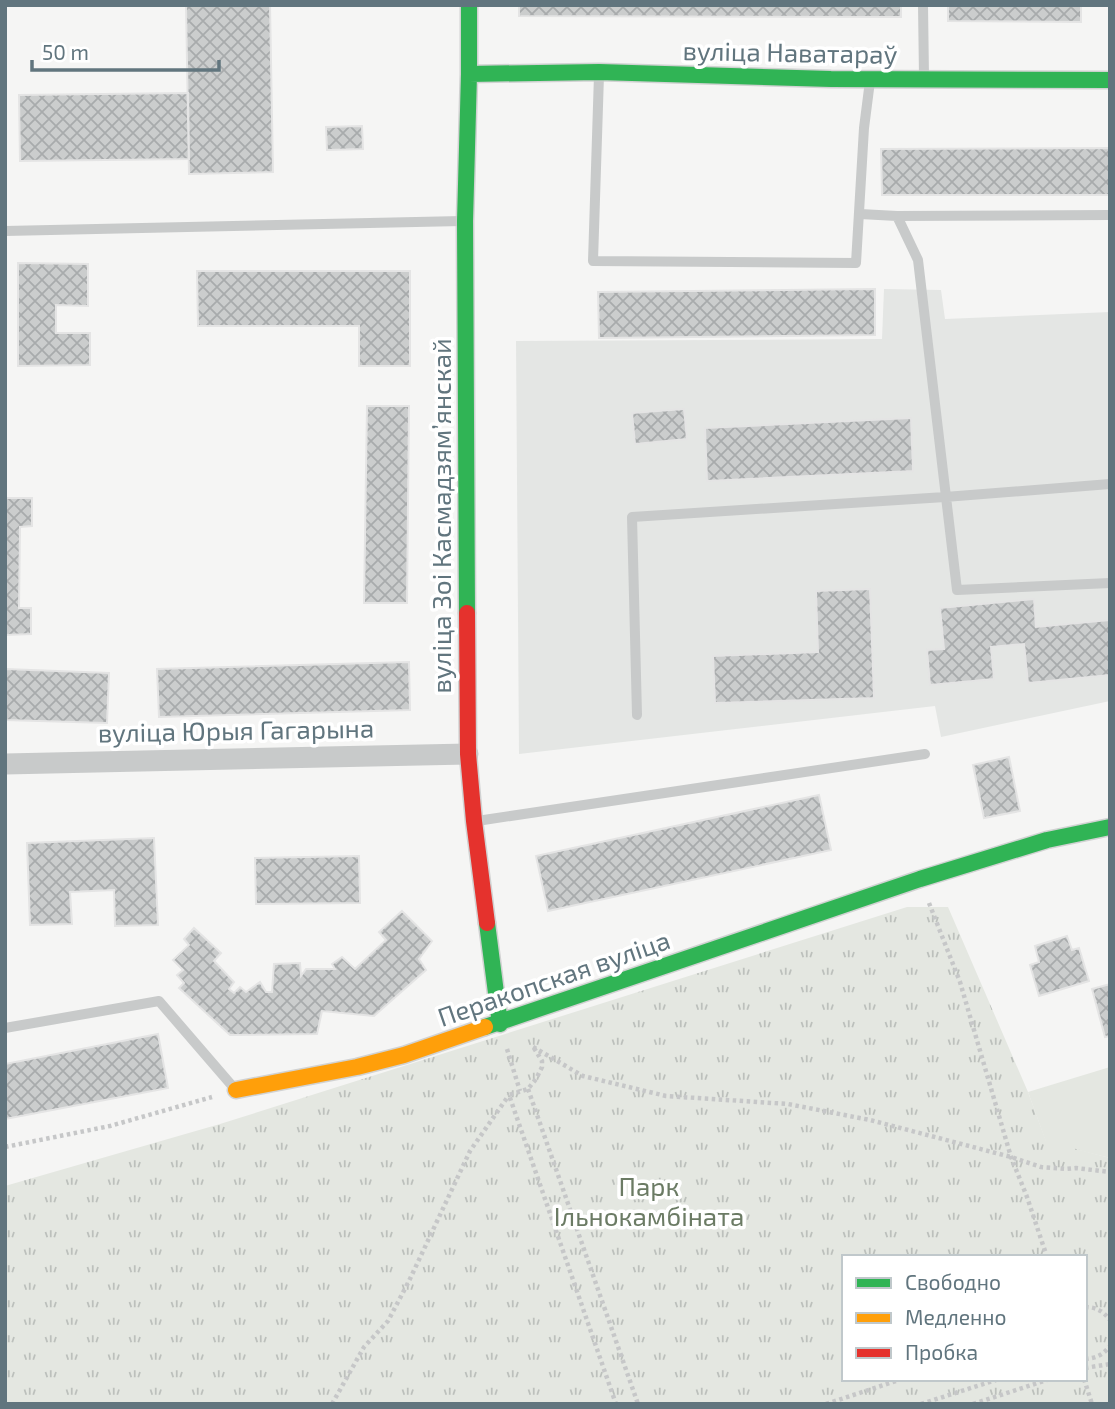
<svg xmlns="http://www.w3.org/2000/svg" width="1115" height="1409" font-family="'Exo 2',sans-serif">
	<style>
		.built { fill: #e4e6e4 }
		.green { fill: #e4e7e1 }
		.park { fill: url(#park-tufts); fill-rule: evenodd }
		.building { fill: url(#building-cross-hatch); stroke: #e4e4e4; stroke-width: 2 }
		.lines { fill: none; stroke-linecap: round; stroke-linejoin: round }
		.fast-casing { stroke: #d1d2d2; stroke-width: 19 }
		.slow-casing { stroke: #d1d2d2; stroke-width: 19 }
		.jam-casing { stroke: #d1d2d2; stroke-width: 19 }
		.path { stroke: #c6c7c8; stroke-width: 4.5; stroke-dasharray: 3.5 3.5; stroke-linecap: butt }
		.lane { stroke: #c8caca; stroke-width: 10 }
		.street { stroke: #c8caca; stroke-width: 21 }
		.fast { stroke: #30b455; stroke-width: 16 }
		.slow { stroke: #ff9f0a; stroke-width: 16 }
		.jam { stroke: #e5322d; stroke-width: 16 }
		.labels { text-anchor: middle; stroke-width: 7; stroke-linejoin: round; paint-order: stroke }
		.street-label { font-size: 26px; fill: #61757e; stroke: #fff }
		.park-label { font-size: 26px; fill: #6b7b64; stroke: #fff }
	</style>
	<defs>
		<pattern id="park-tufts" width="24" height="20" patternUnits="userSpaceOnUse" patternTransform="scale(1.75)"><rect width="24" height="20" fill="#e4e7e1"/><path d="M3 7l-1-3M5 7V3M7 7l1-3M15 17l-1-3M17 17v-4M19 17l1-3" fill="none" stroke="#bcc0bc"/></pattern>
		<pattern id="building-cross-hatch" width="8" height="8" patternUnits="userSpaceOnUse" patternTransform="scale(1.75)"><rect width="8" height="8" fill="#cbcdcd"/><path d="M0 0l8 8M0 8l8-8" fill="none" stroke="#a8abac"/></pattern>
	</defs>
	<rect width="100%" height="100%" fill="#f5f5f4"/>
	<path class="built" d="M884,289L941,290L945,319L1110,312V701L941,737L935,706L519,754L516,341L882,339Z"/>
	<path class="green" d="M1110,1067V1158L1046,1142L1028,1092Z"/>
	<path class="park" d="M907,907H948L1028,1092L1046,1141L1110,1158V1404H5V1186L220,1124ZM844,1257H1085V1379H844Z"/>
	<path class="building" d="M186,5H270L273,172L189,174Z
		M519,5H901V17L519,16Z
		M948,5H1081V22L948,21Z
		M188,93L189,159L20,161L19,95Z
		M362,126L363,149L327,150L326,127Z
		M1110,148V195H882L881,149Z
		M18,263L88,264V306L56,305V333H90V365L18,366Z
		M197,271H410V366H359V326H198Z
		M875,289V335L599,338L598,292Z
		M367,406H409L407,603H364Z
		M684,409L687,439L635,444L632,413Z
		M911,418L913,471L707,481L705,428Z
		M5,498H32V526L20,527L19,608H31V634L5,635Z
		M870,589L874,698L715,703L713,656L818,652L816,591Z
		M1034,599L1036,627L1110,620V675L1028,683L1024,644L991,647L994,679L930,685L927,650L944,649L940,608Z
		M409,662L410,710L159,717L157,669Z
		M5,669L109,673L107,723L5,720Z
		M1009,757L1020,811L984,818L973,765Z
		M819,795L831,850L548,911L536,856Z
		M154,838L158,925L115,926L114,890L70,892L72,924L30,925L27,843Z
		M359,856L360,903L256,904L255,858Z
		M402,911L432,941L419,959L426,970L374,1016L322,1011L317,1034L230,1035L179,988L184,983L177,975L183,970L173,960L189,945L184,939L194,928L221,953L214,961L234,982L229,989L234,993L240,987L246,992L260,982L266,992H272L274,964L300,963L301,976L306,969H335L332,964L342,957L355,969L386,940L379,932Z
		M1067,936L1072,950L1079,948L1089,981L1039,996L1030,965L1039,962L1035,946Z
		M1110,984V1036L1105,1037L1092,989Z
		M158,1034L168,1088L5,1119V1064Z"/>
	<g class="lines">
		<defs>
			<path id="fast" d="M469,74L599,72L831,79L1110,80
				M467,613L465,221L469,74V5
				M487,923L500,1024
				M485,1027L920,879L1047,840L1110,827"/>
			<path id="slow" d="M236,1090L357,1067L404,1055L485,1027"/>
			<path id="jam" d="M467,613L468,754L474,821L487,923"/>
		</defs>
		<use href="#fast" class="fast-casing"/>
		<use href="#slow" class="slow-casing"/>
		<use href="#jam" class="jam-casing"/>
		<path class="path" d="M929,903L960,982L1011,1157L1027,1197L1047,1257
			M533,1047L583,1076L666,1096L788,1104L870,1120L1011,1157L1041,1167L1066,1169L1076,1168L1110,1172
			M534,1048L542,1061V1067L536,1079L528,1089L509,1095L616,1404
			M507,1049L520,1091
			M528,1089L638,1404
			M5,1147L110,1126L212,1097
			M1085,1307C1096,1307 1103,1311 1110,1320
			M1085,1359C1096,1358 1103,1355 1110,1346
			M1085,1368L1110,1364
			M1084,1379L1092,1404
			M332,1404L364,1347L388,1321L409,1281L470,1151L509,1095
			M826,1404L902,1379
			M921,1404L999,1379
			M973,1404L1050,1379"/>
		<path class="lane" d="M923,5L924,77
			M599,75L593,261L856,263L864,128L870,81
			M860,214L897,216L1110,215
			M897,216L918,260L957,590L1110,583
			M5,231L462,221
			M637,715L632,517L945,497L1110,484
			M477,821L925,754
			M5,1028L159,1001L234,1088"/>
		<path class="street" d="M5,764L468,754"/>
		<use href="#fast" class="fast"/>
		<use href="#slow" class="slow"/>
		<use href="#jam" class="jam"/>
	</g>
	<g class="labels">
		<g class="street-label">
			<text transform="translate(790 53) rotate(1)" y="9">вуліца Наватараў</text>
			<text transform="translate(442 516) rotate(-90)" y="9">вуліца Зоі Касмадзямʼянскай</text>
			<text transform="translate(236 731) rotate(-1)" y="9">вуліца Юрыя Гагарына</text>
			<text transform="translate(554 979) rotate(-19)" y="9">Перакопская вуліца</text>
		</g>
		<g class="park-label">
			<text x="649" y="1196">Парк<tspan x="649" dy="30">Ільнокамбіната</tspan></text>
		</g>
	</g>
	<rect width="1115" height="1409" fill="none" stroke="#61757e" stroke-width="14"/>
	<rect x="842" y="1255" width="245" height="126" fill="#ffffff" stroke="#c0c8cb" stroke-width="2"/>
	<rect x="856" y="1278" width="35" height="10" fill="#30b455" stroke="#c0c8cb" stroke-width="2"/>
	<text x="905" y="1290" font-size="21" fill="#61757e">Свободно</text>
	<rect x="856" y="1313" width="35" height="10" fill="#ff9f0a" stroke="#c0c8cb" stroke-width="2"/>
	<text x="905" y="1325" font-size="21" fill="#61757e">Медленно</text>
	<rect x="856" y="1348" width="35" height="10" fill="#e5322d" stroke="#c0c8cb" stroke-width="2"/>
	<text x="905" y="1360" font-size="21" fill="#61757e">Пробка</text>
	<path d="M32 60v10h187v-10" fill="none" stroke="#61757e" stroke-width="3.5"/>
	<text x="42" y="60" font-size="21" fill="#61757e" stroke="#ffffff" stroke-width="5" paint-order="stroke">50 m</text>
</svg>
